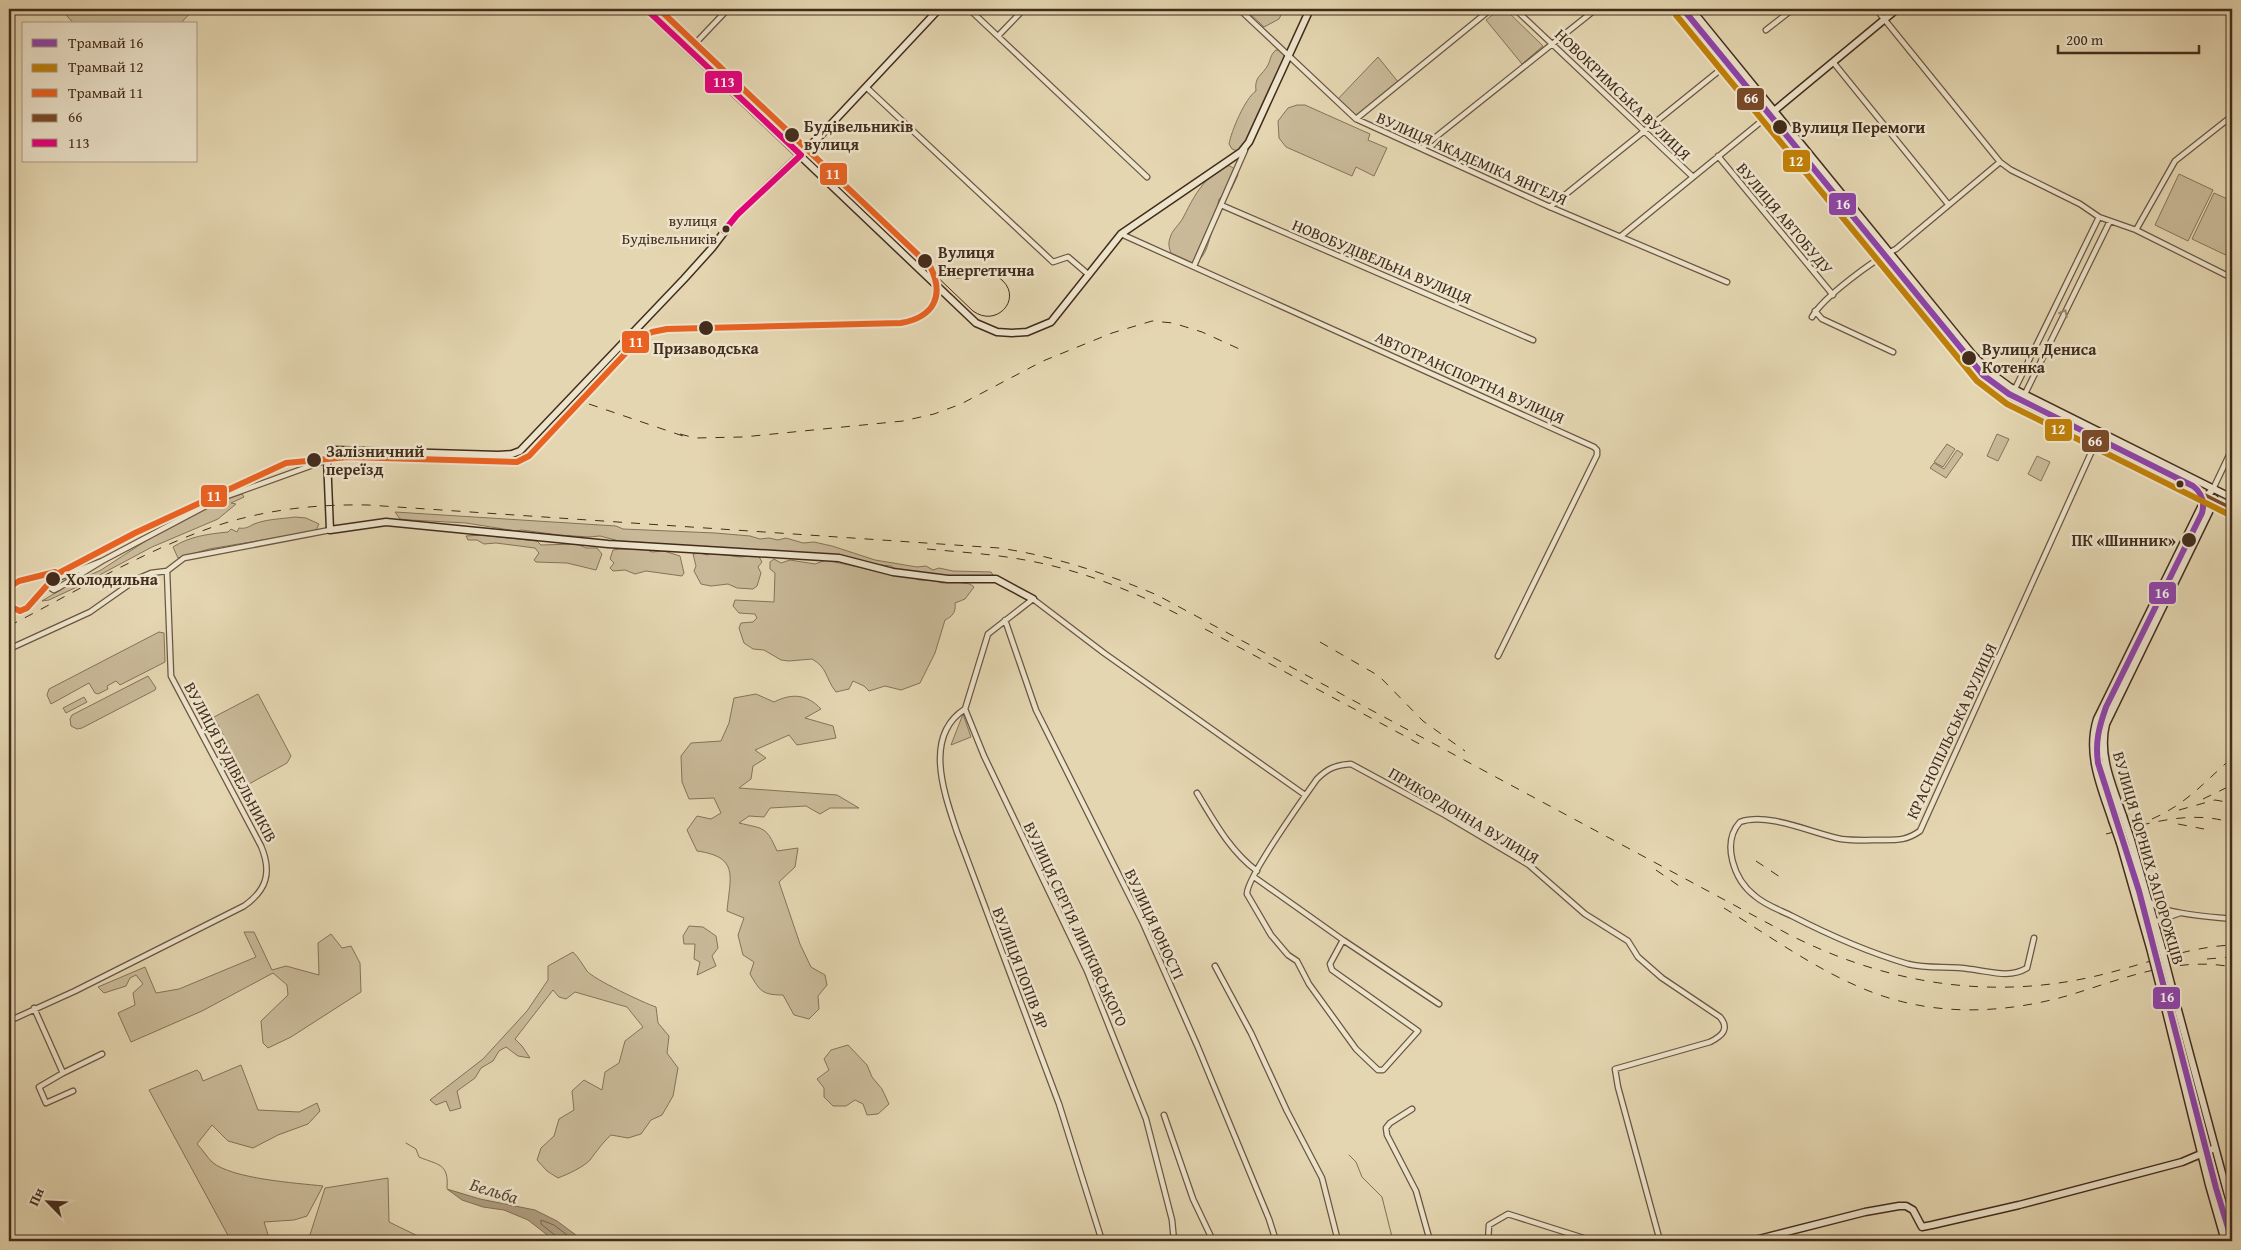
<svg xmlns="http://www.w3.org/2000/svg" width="2241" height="1250" font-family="'Gentium Book Plus',serif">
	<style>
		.green { fill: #c9b998; stroke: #86725a }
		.water { fill: #ad9c7e; stroke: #836f57 }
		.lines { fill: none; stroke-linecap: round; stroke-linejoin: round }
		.shore { stroke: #78644d; stroke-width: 1 }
		.stream { stroke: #836f57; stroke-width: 1 }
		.street-casing { stroke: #6b5641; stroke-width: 7 }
		.secondary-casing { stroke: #432c1c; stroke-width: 9 }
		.street { stroke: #ede4cc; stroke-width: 4.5 }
		.secondary { stroke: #ede4cc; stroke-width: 6 }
		.tram { stroke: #432c1c; stroke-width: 1 }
		.rail { stroke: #432c1c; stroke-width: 1; stroke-dasharray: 9 9; stroke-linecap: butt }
		.secondary-bridge-casing { stroke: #432c1c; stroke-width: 9; stroke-linecap: butt }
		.secondary-bridge { stroke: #ede4cc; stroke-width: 6 }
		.bus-1-casing { stroke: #ede4cc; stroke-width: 10 }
		.bus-2-casing { stroke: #ede4cc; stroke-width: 10 }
		.bus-1 { stroke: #7a4b2a; stroke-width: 6 }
		.bus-2 { stroke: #e5007d; stroke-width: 6 }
		.tram-1-casing { stroke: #ede4cc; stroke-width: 10 }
		.tram-2-casing { stroke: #ede4cc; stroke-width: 10 }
		.tram-3-casing { stroke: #ede4cc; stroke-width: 10 }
		.tram-1 { stroke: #8e44ad; stroke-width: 6 }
		.tram-2 { stroke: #c18108; stroke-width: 6 }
		.tram-3 { stroke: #e96222; stroke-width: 6 }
		.oneway { stroke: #988874 }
		.stop-dot { fill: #432c1c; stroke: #ede4cc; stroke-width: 2 }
		.labels { text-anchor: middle; stroke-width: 5; stroke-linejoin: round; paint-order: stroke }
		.bus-label { font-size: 15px; fill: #432c1c; stroke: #ede4cc; text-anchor: end }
		.street-label { font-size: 16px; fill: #432c1c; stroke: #ede4cc }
		.stop-label { font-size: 16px; font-weight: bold; fill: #432c1c; stroke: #ede4cc; text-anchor: start }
		.water-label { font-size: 18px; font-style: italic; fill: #5e4834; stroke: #ede4cc }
		.line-badge { stroke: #ede4cc; stroke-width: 2 }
		.badge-label { font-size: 14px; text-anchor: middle; font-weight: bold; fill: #fff }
	</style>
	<rect width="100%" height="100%" fill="#e4d6b1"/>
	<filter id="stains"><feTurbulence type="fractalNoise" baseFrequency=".004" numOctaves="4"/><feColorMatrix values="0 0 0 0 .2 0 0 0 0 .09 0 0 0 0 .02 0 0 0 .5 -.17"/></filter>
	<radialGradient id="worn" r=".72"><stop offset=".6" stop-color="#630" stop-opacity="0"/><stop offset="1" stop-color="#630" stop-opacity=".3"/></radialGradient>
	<path class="green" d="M61,9H194L180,24H74Z
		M1245,9H1284L1279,19L1264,27Z
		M1500,9H1505L1543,46L1522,64L1486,20Z
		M1276,50H1281L1286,55L1250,143L1237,151L1232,149L1229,144C1231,132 1245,98 1256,91C1254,76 1262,76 1268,65C1271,59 1270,55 1276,50Z
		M1378,57L1399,83L1356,119L1336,101Z
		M1297,105H1305L1370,134L1368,140L1387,148L1374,176L1356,167L1352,176L1286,147L1279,138L1278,121L1288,108Z
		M1221,165C1231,165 1234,167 1238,175L1231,190L1219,199L1218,204L1221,212C1219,217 1216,221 1214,226C1208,239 1208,258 1193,263L1171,253C1169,248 1168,244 1170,238C1172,230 1179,225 1183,218C1190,204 1197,190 1208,179C1214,175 1215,169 1221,165Z
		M2179,174L2213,190L2188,241L2155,225Z
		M2214,193L2232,201V258L2192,239Z
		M1997,434L2009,439L1998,461L1987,456Z
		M1947,444L1955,449L1943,467L1934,462Z
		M1957,450L1963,454L1946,478L1930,468L1934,463L1944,469Z
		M2037,456L2050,462L2041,481L2028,474Z
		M242,494L244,497L231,503L236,504L218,519L152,547L79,586L49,600L42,601L70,584L101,570L158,533L221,501Z
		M395,512L616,526L623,529L715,533L750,536L760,539L769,538L778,540L786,538L803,543L814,542L832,546L875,560L917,567L926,566L933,570L939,568L953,571L991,572L993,575L987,577L948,576L897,570L891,566L872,564L844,556L619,541L600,536L589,537L559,535L522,530L516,531L466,523L410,520L400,519Z
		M295,517L306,518L319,524L316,530L310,532L209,549L178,558L173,547C190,536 209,534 228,532L231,529L237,532L239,528C246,529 248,527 254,524C267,519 281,519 295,517Z
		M481,535L537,541L541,545L577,544L586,548H597L602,554L596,570L567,563L536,562L534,560L539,553L535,548L496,543L484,544L477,540H468L466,536Z
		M620,549H645L652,552L664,551L680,556L684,573L682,576L646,571L635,574L625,570L613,571L610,568L614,563L610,559L613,550Z
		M700,553L708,555L710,553L740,557L758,555L762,562L758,567L761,573L757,586L753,589L737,588L728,584L711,586L701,584L694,571L696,566L693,554Z
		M774,559L781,563L790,560L815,564L826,560L898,576L913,577L919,580H934L942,583L957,582L970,584L974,587L965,599L955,603C956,612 953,616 945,620L935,653L920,683L901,690L885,686L869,691L864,686L853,681L849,689L836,692C825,678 828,668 812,659L789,661L781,660L764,650L753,649L744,643L739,628L741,623L753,622L757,618L755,614L739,613L733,606L735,600L774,602L775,573L770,569V562Z
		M159,632L164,633L165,662L120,685L116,681L107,686L108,689L98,694L95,693L89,683L51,704L47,695L49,689Z
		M148,676L156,688L155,690L82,728L77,729L71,726L70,719L72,715Z
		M258,694L291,756L287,763L249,784L214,717Z
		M756,694L774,702C792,693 807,694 821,709L805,718L833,726L836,738L797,745L789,735L755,750L766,758L753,766L751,779L739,788L837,795L859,808H830L820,814L806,806L770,808L764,817L749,816L739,823C764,829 766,826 777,851L798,848L795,867L779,882L800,944L811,967L825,975L827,985L818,996L819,1009L809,1019L794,1015L783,995C762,995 760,991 750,974L754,962L743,955L738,935L744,918L727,911C730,877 740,857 697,851L687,830L697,816L711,819L721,813L714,798L689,799L682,782L681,756L691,743L721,741L729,723L734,698Z
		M84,697L87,702L66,713L63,708Z
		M963,714L971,737L951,745Z
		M689,926L703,927L716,936L718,948L712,956L716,966L697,975L700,962L694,959L695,944H684L683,936Z
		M244,932H254L272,970L286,966L319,975L318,943L331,934L342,948L351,946L360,963L361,992L291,1037L268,1048L263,1043L261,1021L288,995L287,985L273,973L202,1011L131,1042L118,1013L135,1005L133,993L143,984L136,975L130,978L126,986L104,993L98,987L145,967L156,993L179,989L256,957Z
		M573,952C579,958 582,964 587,971C593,979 644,1003 656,1007L658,1023L669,1036L667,1053L678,1068L673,1096L662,1115L651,1120L641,1134L628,1138L611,1135C602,1143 597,1151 590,1160C582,1168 568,1174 558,1178L547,1171L537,1160L541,1148L554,1136L559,1119L574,1110L572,1091L584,1080L602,1090L605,1072L619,1063L625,1041L643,1027L627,1007L575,992L566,999L559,997L553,990L515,1039L522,1046L530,1058L518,1056L506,1047L499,1051L493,1061L481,1068L475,1078L457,1091L461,1108L450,1111L446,1101L436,1105L430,1100L483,1059L527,1011L548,980V966Z
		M848,1045L867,1065L872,1077L882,1089L889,1104L878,1114L867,1115L863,1104L855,1100L846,1106H833L824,1097V1088L817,1079L829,1070L824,1059L831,1050Z
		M241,1065L258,1110L299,1112L317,1103L320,1111L308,1124L278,1135L253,1148L228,1141L212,1125L197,1144C202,1149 207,1157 212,1162C232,1179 296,1183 323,1186L307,1216L294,1220L264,1222L270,1241H231L149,1090L197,1070L200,1073L203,1081Z
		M388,1178L389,1222L428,1241H308L325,1188Z"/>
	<path class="water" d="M447,1189L480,1199L535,1210L557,1221L584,1241H555L528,1220L504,1210L483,1207L462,1200Z"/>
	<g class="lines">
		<path class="shore" d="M557,1241L556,1236L541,1224V1220L554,1225L575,1241"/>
		<path class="stream" d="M406,1143L416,1149L419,1157C438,1165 449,1163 447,1188
			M1349,1155L1356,1162L1362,1177L1382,1197L1393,1241"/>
		<defs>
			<path id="street" d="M969,9L1147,177
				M1239,9L1356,119L1550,207L1727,282
				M1515,9L1693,177
				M1876,9L2000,162L2011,170L2080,204L2099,217L2136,230L2232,278
				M2231,9L2232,11
				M1766,30L1793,9
				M998,36L1024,9
				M689,50L728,9
				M1833,62L1948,204
				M866,87L1053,262L1068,257L1089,275
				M1356,119L1491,9
				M1422,148L1596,9
				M1718,156L1833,295
				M1221,205L1533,340
				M1550,207L1725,66
				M2136,230L2175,161L2232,116
				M1121,234L1594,447L1597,450V455L1498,656
				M1621,236L1774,111
				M1194,266L1245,150
				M1815,311L1822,319L1893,352
				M1812,317C1823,297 1875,259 1896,249L2000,162
				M2010,399L2099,217
				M2020,404L2110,221
				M2213,489L2232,449
				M102,561L58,588L54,590L49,587L53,580L102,561L219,499L327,460
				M1005,620L1036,710L1143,923L1197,1045L1269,1219L1276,1241
				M9,649L90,612L137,579L151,573L167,571L184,558L330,530
				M965,709L984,756L1087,971L1146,1119L1172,1220L1174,1241
				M965,709C923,736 944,793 957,832L1059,1104L1102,1241
				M965,709L988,634L1033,599L1104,653L1305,795
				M1197,793C1214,821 1230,851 1257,871
				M1254,877L1343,940L1439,1004
				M2150,902C2162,914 2214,917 2232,919
				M2142,918L2154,922L2180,913
				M2034,938L2027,968C2009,979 1989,971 1969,969C1949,966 1927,969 1908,964C1867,952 1829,935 1792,916C1780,910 1765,905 1755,896C1734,880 1721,843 1740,822C1768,812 1812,833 1841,839C1855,841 1870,840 1884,840C1899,840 1907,840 1920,831L2100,433
				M1343,940L1330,964L1332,970L1418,1031L1383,1070H1378L1356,1049L1309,984L1297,961L1288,955L1271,935L1247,894C1246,878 1305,796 1317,779C1328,768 1336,765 1351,764L1445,815L1529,865L1585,914L1628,941L1638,957L1662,978L1720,1017C1730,1029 1722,1036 1710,1042L1615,1069L1618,1087L1660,1241
				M1215,966L1251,1033L1287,1111L1322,1178L1338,1241
				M34,1008L63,1073L39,1087L46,1103L73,1091
				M9,1021L75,991L244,906C267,890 272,872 261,846L171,676L167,571
				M63,1073L102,1054
				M1412,1109L1390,1123L1386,1128L1387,1135L1416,1191L1430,1241
				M1164,1115L1193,1199L1213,1241
				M1488,1241L1489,1225L1508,1214L1593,1241"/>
			<path id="secondary" d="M646,9L976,323L997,332L1012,333L1027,332L1051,322L1121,234L1241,152L1249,142L1310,9
				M939,9L820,136L737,215L712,248L684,279L520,451L512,454L498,455L334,450L327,458L330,530L386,522L608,544L839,558L893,572L948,579H996L1033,599
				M1678,9L1958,354L1984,381L2005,396L2232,510
				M1691,9L1973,355L1991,373L2010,387L2232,498
				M1774,111L1897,9
				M2123,816C2113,787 2098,755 2106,724L2209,512L2214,498
				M2112,820C2101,787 2086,754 2097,719L2206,497L2213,489
				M2131,840L2161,945
				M2120,843L2150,948
				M2171,984L2232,1210
				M2160,987L2209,1185L2225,1241
				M1751,1241L1865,1212L1899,1206H1906L1913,1210L1922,1227L1932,1225L2019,1205L2182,1162L2215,1148"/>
		</defs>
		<use href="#street" class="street-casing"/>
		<use href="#secondary" class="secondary-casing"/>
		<use href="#street" class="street"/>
		<use href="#secondary" class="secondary"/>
		<path class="tram" d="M928,268L973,311C996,328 1022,300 1003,281C985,262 961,294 930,266"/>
		<path class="rail" d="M589,404L686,437
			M680,434L695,438L743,437L903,421L934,414L961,404L1043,361L1112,333L1152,321L1173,323L1202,332L1246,352
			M927,549C959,552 993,554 1025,560C1081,570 1134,591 1185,618
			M9,626C75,592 140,553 210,528C261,510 314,504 368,505L999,548C1054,556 1105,573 1157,595L1788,934C1884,983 1989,1001 2096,976C2140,966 2186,947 2232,945
			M1205,629L1427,748
			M1320,642L1379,676L1423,721L1465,751
			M2203,799L2232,785
			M2179,810L2215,800L2232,803
			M2152,819C2188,803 2204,782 2232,758
			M2178,824L2204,829
			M2106,834C2147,824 2191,809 2232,823
			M1756,861L1780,877
			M1656,870L1682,888
			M1724,908C1771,937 1818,971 1869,991C1934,1017 2004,1014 2070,995C2122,979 2177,956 2232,967
			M2207,959L2232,957"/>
		<defs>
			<path id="secondary-bridge" d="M2123,816L2131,840
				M2112,820L2120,843
				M2161,945L2171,984
				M2150,948L2160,987"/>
		</defs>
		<use href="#secondary-bridge" class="secondary-bridge-casing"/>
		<use href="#secondary-bridge" class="secondary-bridge"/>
		<defs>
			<path id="bus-1" d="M1678,9L1958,354L1984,381L2005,396L2232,510"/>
			<path id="bus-2" d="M646,9L801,155
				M724,231L737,215L801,155"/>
		</defs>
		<use href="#bus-1" class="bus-1-casing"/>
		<use href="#bus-2" class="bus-2-casing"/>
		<use href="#bus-1" class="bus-1"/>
		<use href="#bus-2" class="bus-2"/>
		<defs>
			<path id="tram-1" d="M1683,9L1983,375L2009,394L2193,486C2202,493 2205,501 2202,513L2106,707C2099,727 2095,742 2098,763L2139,891L2216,1188L2232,1241"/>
			<path id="tram-2" d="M1676,15L1977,381L2007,404L2228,514"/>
			<path id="tram-3" d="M9,587L19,581L55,572
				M9,606L20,611L27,608L57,574L135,533L286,463L348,457L517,462L529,456L638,340L652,332L667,329L901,323C934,317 945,296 930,266L659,9"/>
		</defs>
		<use href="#tram-1" class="tram-1-casing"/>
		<use href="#tram-2" class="tram-2-casing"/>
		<use href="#tram-3" class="tram-3-casing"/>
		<use href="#tram-1" class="tram-1"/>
		<use href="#tram-2" class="tram-2"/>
		<use href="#tram-3" class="tram-3"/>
	</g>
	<defs><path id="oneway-chevron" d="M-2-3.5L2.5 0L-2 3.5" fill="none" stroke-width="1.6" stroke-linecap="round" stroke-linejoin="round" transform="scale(1.25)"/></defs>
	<use class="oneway" href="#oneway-chevron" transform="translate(2064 313) rotate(-63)"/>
	<g class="stop-dot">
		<circle cx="1780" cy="127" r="8"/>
		<circle cx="792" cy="135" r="8"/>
		<circle cx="726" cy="229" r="4.5"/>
		<circle cx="925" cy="261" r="8"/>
		<circle cx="706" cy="328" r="8"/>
		<circle cx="1969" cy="358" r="8"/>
		<circle cx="314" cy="460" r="8"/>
		<circle cx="2180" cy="484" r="4.5"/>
		<circle cx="2189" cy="540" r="8"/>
		<circle cx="53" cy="579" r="8"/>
	</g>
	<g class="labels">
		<g class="bus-label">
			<text x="717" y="226">вулиця<tspan x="717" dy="18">Будівельників</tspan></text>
		</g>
		<g class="street-label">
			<text transform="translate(1623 94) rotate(44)" y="6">НОВОКРИМСЬКА ВУЛИЦЯ</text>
			<text transform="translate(1472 158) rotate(24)" y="6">ВУЛИЦЯ АКАДЕМІКА ЯНГЕЛЯ</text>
			<text transform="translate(1785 218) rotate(50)" y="6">ВУЛИЦЯ АВТОБУДУ</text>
			<text transform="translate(1382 261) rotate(23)" y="6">НОВОБУДІВЕЛЬНА ВУЛИЦЯ</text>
			<text transform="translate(1470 377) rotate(24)" y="6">АВТОТРАНСПОРТНА ВУЛИЦЯ</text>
			<text transform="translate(1951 731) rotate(-65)" y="6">КРАСНОПІЛЬСЬКА ВУЛИЦЯ</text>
			<text transform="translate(231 762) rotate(62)" y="6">ВУЛИЦЯ БУДІВЕЛЬНИКІВ</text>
			<text transform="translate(1464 815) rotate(31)" y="6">ПРИКОРДОННА ВУЛИЦЯ</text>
			<text transform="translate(2149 858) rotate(74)" y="6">ВУЛИЦЯ ЧОРНИХ ЗАПОРОЖЦІВ</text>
			<text transform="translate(1076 924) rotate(65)" y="6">ВУЛИЦЯ СЕРГІЯ ЛИПКІВСЬКОГО</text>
			<text transform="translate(1155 924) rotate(65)" y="6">ВУЛИЦЯ ЮНОСТІ</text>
			<text transform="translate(1021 968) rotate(69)" y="6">ВУЛИЦЯ ПОПІВ ЯР</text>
		</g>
		<g class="stop-label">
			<text x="804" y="132">Будівельників<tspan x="804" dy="18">вулиця</tspan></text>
			<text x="1792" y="133">Вулиця Перемоги</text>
			<text x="938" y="258">Вулиця<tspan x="938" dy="18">Енергетична</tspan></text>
			<text x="706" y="354" text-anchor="middle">Призаводська</text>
			<text x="1982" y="355">Вулиця Дениса<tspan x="1982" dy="18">Котенка</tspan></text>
			<text x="326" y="457">Залізничний<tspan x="326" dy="18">переїзд</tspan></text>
			<text x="2176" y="546" text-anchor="end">ПК «Шинник»</text>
			<text x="66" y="585">Холодильна</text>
		</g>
		<g class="water-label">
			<text transform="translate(494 1191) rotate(17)" y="6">Бельба</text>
		</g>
	</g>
	<g class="line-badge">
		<rect x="704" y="70" width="39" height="24" rx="5" fill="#e5007d"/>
		<rect x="1736" y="87" width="29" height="24" rx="5" fill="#7a4b2a"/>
		<rect x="1782" y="149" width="29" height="24" rx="5" fill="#c18108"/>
		<rect x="819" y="162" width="29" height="24" rx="5" fill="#e96222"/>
		<rect x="1828" y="192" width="29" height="24" rx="5" fill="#8e44ad"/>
		<rect x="621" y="330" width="29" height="24" rx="5" fill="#e96222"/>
		<rect x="2044" y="418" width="29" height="24" rx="5" fill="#c18108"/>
		<rect x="2081" y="429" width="29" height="24" rx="5" fill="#7a4b2a"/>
		<rect x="200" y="484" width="28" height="24" rx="5" fill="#e96222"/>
		<rect x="2148" y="581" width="29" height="24" rx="5" fill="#8e44ad"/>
		<rect x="2152" y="986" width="29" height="24" rx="5" fill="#8e44ad"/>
	</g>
	<g class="badge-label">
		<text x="724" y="87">113</text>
		<text x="1751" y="103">66</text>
		<text x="1796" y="166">12</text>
		<text x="833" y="179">11</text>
		<text x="1843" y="209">16</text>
		<text x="636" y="347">11</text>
		<text x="2058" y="434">12</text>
		<text x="2095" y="446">66</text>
		<text x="214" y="501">11</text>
		<text x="2162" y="598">16</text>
		<text x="2167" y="1002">16</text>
	</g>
	<rect width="2241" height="1250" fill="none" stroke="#e4d6b1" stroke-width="30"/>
	<rect x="10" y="10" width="2221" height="1230" fill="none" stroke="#432c1c" stroke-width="2.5"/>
	<rect x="15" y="15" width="2211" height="1220" fill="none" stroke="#432c1c"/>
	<rect x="22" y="22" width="175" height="140" fill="#ede4cc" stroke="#a99a86"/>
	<rect x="32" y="39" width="25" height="8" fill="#8e44ad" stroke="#a99a86"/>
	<text x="68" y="48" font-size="15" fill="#432c1c">Трамвай 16</text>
	<rect x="32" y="64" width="25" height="8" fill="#c18108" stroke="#a99a86"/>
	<text x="68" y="72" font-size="15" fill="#432c1c">Трамвай 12</text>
	<rect x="32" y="89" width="25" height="8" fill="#e96222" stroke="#a99a86"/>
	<text x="68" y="98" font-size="15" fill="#432c1c">Трамвай 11</text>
	<rect x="32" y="114" width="25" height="8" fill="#7a4b2a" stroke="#a99a86"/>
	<text x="68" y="122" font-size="15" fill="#432c1c">66</text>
	<rect x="32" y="139" width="25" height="8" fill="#e5007d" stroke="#a99a86"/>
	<text x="68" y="148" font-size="15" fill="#432c1c">113</text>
	<g transform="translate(48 1202) rotate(294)" stroke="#ede4cc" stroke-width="4" paint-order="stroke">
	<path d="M0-4L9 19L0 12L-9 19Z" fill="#432c1c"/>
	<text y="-8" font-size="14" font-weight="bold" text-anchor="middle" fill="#432c1c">Пн</text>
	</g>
	<path d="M2058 45v8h141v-8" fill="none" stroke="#432c1c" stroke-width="2.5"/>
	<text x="2066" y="45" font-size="15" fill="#432c1c" stroke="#ede4cc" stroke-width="4" paint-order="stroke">200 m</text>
	<rect width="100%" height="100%" filter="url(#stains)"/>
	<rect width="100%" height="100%" fill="url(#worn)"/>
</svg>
